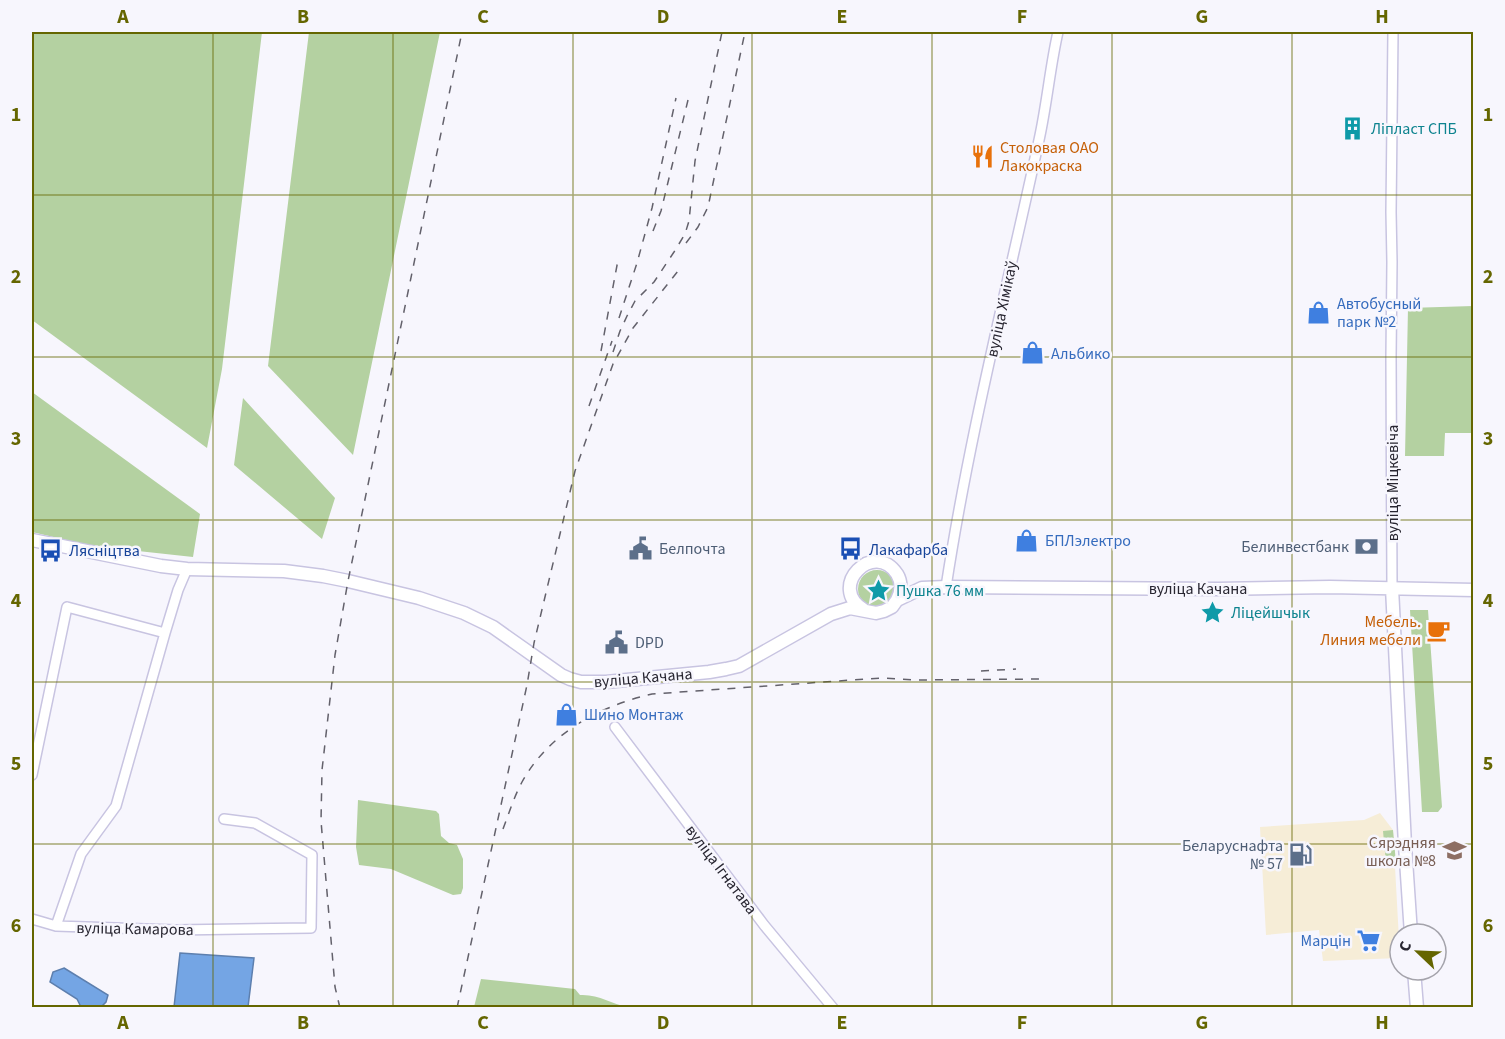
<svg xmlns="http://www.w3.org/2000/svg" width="1505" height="1039" font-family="'Source Sans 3',sans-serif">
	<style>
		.commercial { fill: #f6edd7 }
		.green { fill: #b4d1a1 }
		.water { fill: #74a5e4; stroke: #5d7fae; stroke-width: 1.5 }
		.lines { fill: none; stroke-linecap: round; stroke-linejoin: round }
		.minor-casing { stroke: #c8c4e1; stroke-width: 12 }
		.major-casing { stroke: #c8c4e1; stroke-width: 15 }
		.minor { stroke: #fff; stroke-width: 9 }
		.major { stroke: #fff; stroke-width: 12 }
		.rail { stroke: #63616b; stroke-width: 1.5; stroke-dasharray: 8 8; stroke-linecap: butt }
		.grid { fill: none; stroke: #656600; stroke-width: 1.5; stroke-opacity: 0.55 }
		.labels { text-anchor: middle; stroke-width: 5; stroke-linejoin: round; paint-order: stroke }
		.culture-label { font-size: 16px; fill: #0d838f; stroke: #f7f6fd; text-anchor: start }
		.food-label { font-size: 16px; fill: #c56008; stroke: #f7f6fd; text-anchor: start }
		.shop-label { font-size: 16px; fill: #366cbe; stroke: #f7f6fd; text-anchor: start }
		.street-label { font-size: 16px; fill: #282631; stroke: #f7f6fd }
		.service-label { font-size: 16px; fill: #4e5e75; stroke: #f7f6fd; text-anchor: end }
		.transit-label { font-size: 16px; fill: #164399; stroke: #f7f6fd; text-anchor: start }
		.education-label { font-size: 16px; fill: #785e54; stroke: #f7f6fd; text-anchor: end }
		.neatline { fill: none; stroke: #656600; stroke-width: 2 }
		.grid-label { font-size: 20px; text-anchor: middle; font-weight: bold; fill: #656600 }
	</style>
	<rect width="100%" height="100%" fill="#f7f6fd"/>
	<path class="commercial" d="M1380,813L1393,830L1400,958L1323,961L1319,930L1266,935L1260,827L1364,820Z"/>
	<path class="green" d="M32,32H262L222,369L207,448L32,320Z
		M309,32H440L353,455L268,366Z
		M1473,306V433H1445L1444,456H1405L1408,308Z
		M32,392L200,514L193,557L92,546L32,532Z
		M243,398L335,498L322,539L234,465Z
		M858 589a19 19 0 1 1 38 0a19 19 0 1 1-38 0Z
		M1410,610H1428L1442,807L1438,812H1422Z
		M358,800L436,811L439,814L441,836L449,843L457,845L463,859V888L461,894L453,895L391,869L359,865L356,847Z
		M1393,830L1396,863H1386L1383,831Z
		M481,979L575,989L580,995C599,994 611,1004 628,1007H474Z"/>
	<path class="water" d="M180,953L254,958L248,1007H174Z
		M64,968L108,995L106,1002L101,1007H81L77,999L50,982L53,972Z"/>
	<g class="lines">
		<defs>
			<path id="minor" d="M946,587C969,436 1007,288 1039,140C1047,104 1050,67 1058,32
				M1392,588L1391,357L1392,262L1391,212L1393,32
				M615,727L764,925L833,1008
				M32,775L67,607L165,633
				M32,919L56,926L176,930L311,928L312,855L255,823L224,819
				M56,926L81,854L116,806L165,633L178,590L187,569"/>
			<path id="major" d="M32,540L161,566L187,569L284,571L323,576L348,581L419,598L464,613L493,627L561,675L570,679L581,682H606L709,672L726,669L739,666L831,614L850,608L876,613L884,611L892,607L897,600L922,588L946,587L1218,589L1330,587L1474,590
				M1392,588L1405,845L1411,934
				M864,610C826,587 874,539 897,574C902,582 901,592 897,600
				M1414,970L1417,1008"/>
		</defs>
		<use href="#minor" class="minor-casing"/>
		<use href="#major" class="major-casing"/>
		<use href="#minor" class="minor"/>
		<use href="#major" class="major"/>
		<path class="rail" d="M653,231L661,211L688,100
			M686,243L698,227L708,207L745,32
			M619,318L637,263L652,208L676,98
			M601,351L618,260
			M613,352L620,331L627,316L635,301L654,282L674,252L685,234L689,221L695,161L722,32
			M589,406L612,341
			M981,671L1016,669
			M503,829C509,813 514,797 522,782C549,733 600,706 652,694L881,678L915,680L1039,679
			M340,1008L335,987L321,821L322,770L335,655L348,581L462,32
			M457,1008L527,685L534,643L575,471L613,364L633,328L678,271"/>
	</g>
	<path class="grid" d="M213,32V1008M393,32V1008M573,32V1008M752,32V1008M932,32V1008M1112,32V1008M1292,32V1008M32,195H1474M32,357H1474M32,520H1474M32,682H1474M32,844H1474"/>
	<defs>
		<symbol id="building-bare" viewBox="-9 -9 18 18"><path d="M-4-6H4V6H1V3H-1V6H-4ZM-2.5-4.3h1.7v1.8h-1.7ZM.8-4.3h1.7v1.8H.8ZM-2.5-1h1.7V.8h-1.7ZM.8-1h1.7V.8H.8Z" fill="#0f9aa8" stroke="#f7f6fd" stroke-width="2.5" paint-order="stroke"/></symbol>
		<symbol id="restaurant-bare" viewBox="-9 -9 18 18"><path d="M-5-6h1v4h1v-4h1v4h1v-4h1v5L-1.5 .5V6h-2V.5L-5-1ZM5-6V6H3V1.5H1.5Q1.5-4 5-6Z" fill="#e8710a" stroke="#f7f6fd" stroke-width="2.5" paint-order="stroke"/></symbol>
		<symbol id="shop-bare" viewBox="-9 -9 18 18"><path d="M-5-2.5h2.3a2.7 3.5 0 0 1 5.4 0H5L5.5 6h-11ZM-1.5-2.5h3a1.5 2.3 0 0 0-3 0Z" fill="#3f7fe0" stroke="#f7f6fd" stroke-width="2.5" paint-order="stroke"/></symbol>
		<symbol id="bank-bare" viewBox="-9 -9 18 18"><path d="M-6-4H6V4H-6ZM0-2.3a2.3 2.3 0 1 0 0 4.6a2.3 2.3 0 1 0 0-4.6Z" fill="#5c6f8a" stroke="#f7f6fd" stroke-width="2.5" paint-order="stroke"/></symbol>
		<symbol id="civic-bare" viewBox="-9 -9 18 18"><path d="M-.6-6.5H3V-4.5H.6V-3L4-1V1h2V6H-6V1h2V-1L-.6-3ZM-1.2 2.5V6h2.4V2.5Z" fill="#5c6f8a" stroke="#f7f6fd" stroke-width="2.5" paint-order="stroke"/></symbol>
		<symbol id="bus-bare" viewBox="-9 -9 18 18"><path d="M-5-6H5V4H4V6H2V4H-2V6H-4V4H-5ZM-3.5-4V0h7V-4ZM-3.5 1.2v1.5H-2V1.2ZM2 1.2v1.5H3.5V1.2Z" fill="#1a4fb4" stroke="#f7f6fd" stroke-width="2.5" paint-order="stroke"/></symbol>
		<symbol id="sight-bare" viewBox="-9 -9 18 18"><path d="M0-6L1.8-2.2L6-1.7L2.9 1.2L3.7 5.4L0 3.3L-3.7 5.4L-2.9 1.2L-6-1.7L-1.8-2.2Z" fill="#0f9aa8" stroke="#f7f6fd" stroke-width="2.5" paint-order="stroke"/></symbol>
		<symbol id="cafe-bare" viewBox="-9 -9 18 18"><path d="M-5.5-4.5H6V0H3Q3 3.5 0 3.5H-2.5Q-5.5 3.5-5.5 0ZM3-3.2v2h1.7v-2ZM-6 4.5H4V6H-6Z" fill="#e8710a" stroke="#f7f6fd" stroke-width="2.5" paint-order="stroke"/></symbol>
		<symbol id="school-bare" viewBox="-9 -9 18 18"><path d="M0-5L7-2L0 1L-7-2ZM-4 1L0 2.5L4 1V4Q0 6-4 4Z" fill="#8d6e63" stroke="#f7f6fd" stroke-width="2.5" paint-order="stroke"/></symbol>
		<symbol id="fuel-bare" viewBox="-9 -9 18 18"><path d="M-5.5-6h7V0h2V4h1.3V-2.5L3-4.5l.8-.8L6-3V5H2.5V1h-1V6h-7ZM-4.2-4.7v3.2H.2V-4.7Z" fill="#5c6f8a" stroke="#f7f6fd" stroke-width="2.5" paint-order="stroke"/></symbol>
		<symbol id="supermarket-bare" viewBox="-9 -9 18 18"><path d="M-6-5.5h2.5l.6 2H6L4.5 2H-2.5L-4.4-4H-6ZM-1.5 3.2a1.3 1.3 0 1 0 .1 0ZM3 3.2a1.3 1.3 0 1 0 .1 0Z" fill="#3f7fe0" stroke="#f7f6fd" stroke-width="2.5" paint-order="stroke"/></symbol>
	</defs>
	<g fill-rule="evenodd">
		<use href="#building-bare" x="1336" y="112" width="33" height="33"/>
		<use href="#restaurant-bare" x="966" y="140" width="33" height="33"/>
		<use href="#shop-bare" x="1302" y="296" width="33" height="33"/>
		<use href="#shop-bare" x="1016" y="336" width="33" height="33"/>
		<use href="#shop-bare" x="1010" y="524" width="33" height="33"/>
		<use href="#bank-bare" x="1350" y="530" width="33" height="33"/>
		<use href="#civic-bare" x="624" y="532" width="33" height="33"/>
		<use href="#bus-bare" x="834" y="532" width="33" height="33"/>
		<use href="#bus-bare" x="34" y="534" width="33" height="33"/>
		<use href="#sight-bare" x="862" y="574" width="33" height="33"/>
		<use href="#sight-bare" x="1196" y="596" width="33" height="33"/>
		<use href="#cafe-bare" x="1422" y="614" width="33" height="33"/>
		<use href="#civic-bare" x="600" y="626" width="33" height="33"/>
		<use href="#shop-bare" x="550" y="698" width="33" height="33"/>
		<use href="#school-bare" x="1438" y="834" width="33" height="33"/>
		<use href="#fuel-bare" x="1284" y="838" width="33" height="33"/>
		<use href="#supermarket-bare" x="1352" y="924" width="33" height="33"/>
	</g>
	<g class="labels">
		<g class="culture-label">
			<text x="1371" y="134">Ліпласт СПБ</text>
			<text x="896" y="596">Пушка 76 мм</text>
			<text x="1231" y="618">Ліцейшчык</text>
		</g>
		<g class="food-label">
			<text x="1000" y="153">Столовая ОАО<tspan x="1000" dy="18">Лакокраска</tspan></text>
			<text x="1421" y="627" text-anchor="end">Мебель.<tspan x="1421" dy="18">Линия мебели</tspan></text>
		</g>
		<g class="shop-label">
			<text x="1337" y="309">Автобусный<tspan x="1337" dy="18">парк №2</tspan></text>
			<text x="1051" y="359">Альбико</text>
			<text x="1045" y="546">БПЛэлектро</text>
			<text x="584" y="720">Шино Монтаж</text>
			<text x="1351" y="946" text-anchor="end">Марцін</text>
		</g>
		<g class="street-label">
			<text transform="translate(1001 309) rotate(-78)" y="6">вуліца Хімікаў</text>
			<text transform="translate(1392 483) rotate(-90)" y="6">вуліца Міцкевіча</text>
			<text x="1198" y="594">вуліца Качана</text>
			<text transform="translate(643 677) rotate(-5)" y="6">вуліца Качана</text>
			<text transform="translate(722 869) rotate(53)" y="6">вуліца Ігнатава</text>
			<text transform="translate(135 928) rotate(1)" y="6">вуліца Камарова</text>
		</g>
		<g class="service-label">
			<text x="1349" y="552">Белинвестбанк</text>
			<text x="659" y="554" text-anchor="start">Белпочта</text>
			<text x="635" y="648" text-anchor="start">DPD</text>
			<text x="1283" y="851">Беларуснафта<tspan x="1283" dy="18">№ 57</tspan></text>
		</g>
		<g class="transit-label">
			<text x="869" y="555">Лакафарба</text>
			<text x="69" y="556">Лясніцтва</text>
		</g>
		<g class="education-label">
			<text x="1436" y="848">Сярэдняя<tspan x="1436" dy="18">школа №8</tspan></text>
		</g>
	</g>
	<rect width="1505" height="1039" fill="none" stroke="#f7f6fd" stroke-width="66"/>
	<g transform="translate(1418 952) rotate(293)"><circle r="28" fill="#f7f6fd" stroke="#a4a3ab" stroke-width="1.5"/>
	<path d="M0-4.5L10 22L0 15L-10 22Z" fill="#656600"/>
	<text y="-9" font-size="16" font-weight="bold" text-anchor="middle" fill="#282631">С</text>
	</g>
	<rect x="33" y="33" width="1439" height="973" class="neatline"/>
	<g class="grid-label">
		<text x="123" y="23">A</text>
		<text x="303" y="23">B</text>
		<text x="483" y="23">C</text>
		<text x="663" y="23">D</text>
		<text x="842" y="23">E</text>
		<text x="1022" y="23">F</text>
		<text x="1202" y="23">G</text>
		<text x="1382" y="23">H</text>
		<text x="16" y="121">1</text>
		<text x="1488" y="121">1</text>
		<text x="16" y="283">2</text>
		<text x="1488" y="283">2</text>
		<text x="16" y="445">3</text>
		<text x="1488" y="445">3</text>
		<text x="16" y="607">4</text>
		<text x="1488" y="607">4</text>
		<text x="16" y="770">5</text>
		<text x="1488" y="770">5</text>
		<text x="16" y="932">6</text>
		<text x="1488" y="932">6</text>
		<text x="123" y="1029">A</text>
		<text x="303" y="1029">B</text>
		<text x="483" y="1029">C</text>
		<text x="663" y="1029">D</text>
		<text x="842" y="1029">E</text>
		<text x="1022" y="1029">F</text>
		<text x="1202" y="1029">G</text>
		<text x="1382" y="1029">H</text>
	</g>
</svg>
